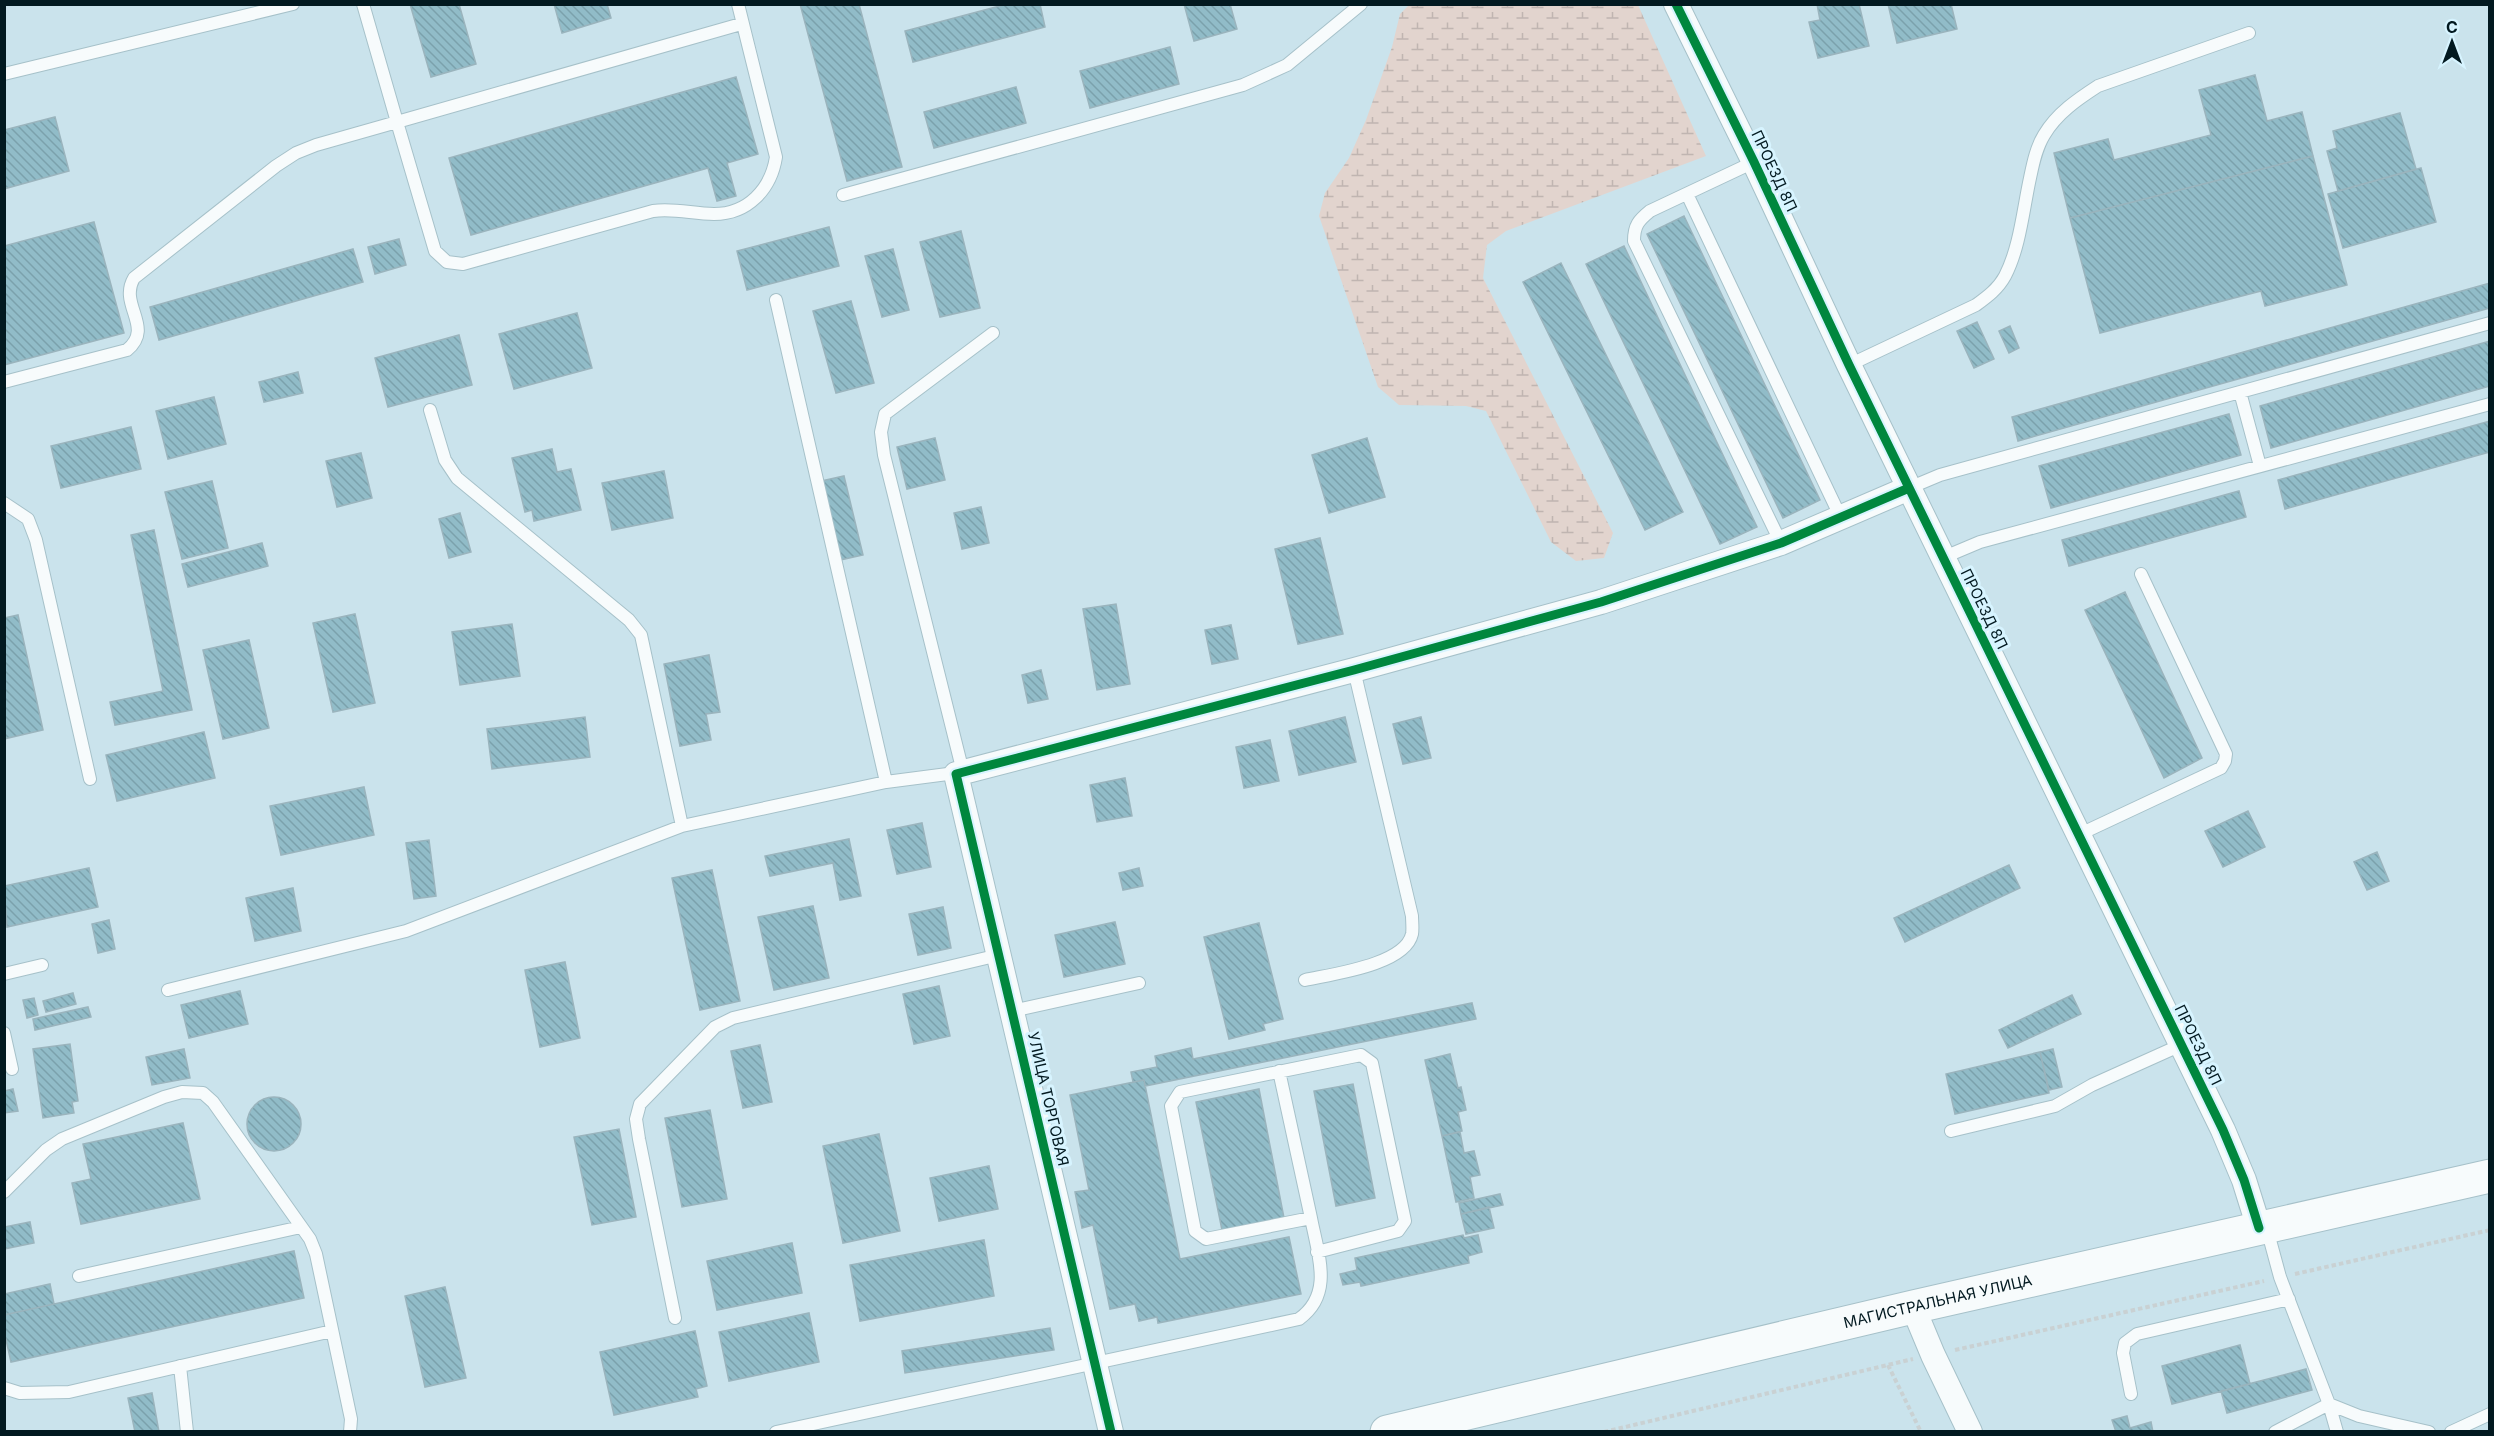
<svg xmlns="http://www.w3.org/2000/svg" width="2494" height="1436" font-family="Inter,sans-serif">
	<style>
		.wetland { fill: url(#wetland-marsh) }
		.building { fill: url(#building-back-hatch); stroke: #9ab4bd; stroke-width: 1.5 }
		.lines { fill: none; stroke-linecap: round; stroke-linejoin: round }
		.service-casing { stroke: #a6c1c9; stroke-width: 14 }
		.minor-casing { stroke: #a6c1c9; stroke-width: 26 }
		.secondary-casing { stroke: #a6c1c9; stroke-width: 35 }
		.path { stroke: #c9d1d3; stroke-width: 4; stroke-dasharray: 4.5 3; stroke-linecap: butt }
		.service { stroke: #f7fbfc; stroke-width: 12 }
		.minor { stroke: #f7fbfc; stroke-width: 24 }
		.secondary { stroke: #f7fbfc; stroke-width: 33 }
		.cycleway-casing { stroke: #d7f4ff; stroke-width: 13 }
		.cycleway { stroke: #00873e; stroke-width: 9 }
		.labels { text-anchor: middle; stroke-width: 6; stroke-linejoin: round; paint-order: stroke }
		.street-label { font-size: 15px; fill: #021920; stroke: #d7f4ff }
	</style>
	<defs>
		<pattern id="wetland-marsh" width="20" height="14" patternUnits="userSpaceOnUse" patternTransform="scale(1.5)"><rect width="20" height="14" fill="#e2d4ce"/><path d="M1 5h8M5 5V1M11 12h8M15 12V8" fill="none" stroke="#c0b5b1"/></pattern>
		<pattern id="building-back-hatch" width="6" height="6" patternUnits="userSpaceOnUse" patternTransform="scale(1.5)"><rect width="6" height="6" fill="#91bcc8"/><path d="M-1 5l2 2M0 0l6 6M5-1l2 2" fill="none" stroke="#7ba1ac"/></pattern>
	</defs>
	<rect width="100%" height="100%" fill="#cae3ec"/>
	<path class="wetland" d="M1410,4L1638,5L1706,156L1506,231L1487,245L1483,278L1613,533L1604,558L1576,561L1551,542L1486,411L1466,406L1399,405L1378,387L1319,216L1325,193L1349,158L1366,120L1392,47L1400,14Z"/>
	<path class="building" d="M410,4H459L476,64L431,77Z
		M554,4H607L611,18L562,33Z
		M800,4H859L902,167L847,181Z
		M1007,4H1040L1045,27L913,62L905,31Z
		M1184,4H1230L1237,29L1194,41Z
		M1817,4H1859L1869,46L1818,58L1809,22L1820,20Z
		M1888,4H1951L1957,29L1897,43Z
		M1170,47L1179,84L1090,108L1080,71Z
		M2255,75L2267,121L2302,112L2313,156L2070,218L2054,153L2108,139L2114,160L2211,135L2199,90Z
		M736,77L758,154L727,163L736,196L717,201L708,168L471,235L449,158Z
		M1016,87L1026,123L934,148L924,112Z
		M2400,113L2416,169L2338,191L2327,151L2337,148L2333,131Z
		M55,117L69,171L4,189V130Z
		M2313,156L2347,285L2265,306L2261,291L2100,333L2070,218Z
		M2421,168L2436,222L2343,248L2328,194Z
		M1684,216L1820,500L1783,518L1647,234Z
		M94,222L124,333L4,365V246Z
		M829,227L839,266L747,290L737,251Z
		M961,231L980,308L940,317L920,242Z
		M399,239L406,265L375,274L368,247Z
		M1624,246L1757,527L1720,544L1586,264Z
		M353,249L363,282L159,340L150,307Z
		M893,249L909,310L882,317L865,256Z
		M1561,263L1683,512L1645,530L1523,282Z
		M2490,283V308L2018,441L2012,417Z
		M851,301L874,383L836,393L813,311Z
		M577,313L592,368L514,389L499,334Z
		M1977,322L1994,359L1974,368L1957,331Z
		M2010,326L2019,348L2009,353L1999,331Z
		M459,335L472,385L388,407L375,358Z
		M2490,341V386L2271,448L2260,406Z
		M298,372L303,393L264,402L259,382Z
		M214,397L226,444L168,459L156,411Z
		M2229,414L2241,455L2051,508L2039,466Z
		M2490,421V452L2285,509L2278,480Z
		M131,427L141,469L61,488L51,446Z
		M935,438L945,480L907,489L897,447Z
		M1367,438L1385,497L1329,513L1312,455Z
		M552,449L557,472L571,469L581,510L534,521L532,510L525,512L512,458Z
		M361,453L372,498L337,507L326,461Z
		M664,471L673,518L612,530L602,483Z
		M844,476L863,555L840,560L821,481Z
		M212,481L228,548L182,559L165,492Z
		M2239,491L2246,517L2069,566L2062,540Z
		M981,507L989,543L962,549L954,513Z
		M460,513L471,552L449,558L439,519Z
		M154,530L192,710L115,725L110,702L163,691L131,535Z
		M1320,538L1343,634L1298,644L1275,549Z
		M262,543L268,566L188,587L182,564Z
		M2125,592L2202,758L2164,778L2085,610Z
		M1116,604L1130,684L1097,690L1083,609Z
		M355,614L375,703L333,712L313,623Z
		M18,615L43,730L4,739V618Z
		M512,624L520,676L460,685L452,632Z
		M1231,625L1238,659L1212,664L1205,630Z
		M249,640L269,728L223,739L203,650Z
		M709,655L720,712L706,714L711,740L680,746L664,664Z
		M1041,670L1048,699L1028,703L1022,675Z
		M585,717L590,757L492,769L487,729Z
		M1345,717L1356,762L1299,775L1289,731Z
		M1421,717L1431,758L1403,764L1393,724Z
		M204,732L215,778L117,801L106,755Z
		M1270,740L1279,781L1244,788L1236,747Z
		M1125,778L1132,816L1097,822L1090,785Z
		M364,787L374,835L281,855L270,806Z
		M2248,811L2265,847L2223,867L2205,831Z
		M922,823L931,867L897,874L887,830Z
		M849,839L861,896L840,900L833,863L770,876L765,856Z
		M429,840L436,896L414,899L406,843Z
		M2377,852L2389,881L2367,890L2354,862Z
		M2009,865L2020,888L1905,942L1894,918Z
		M89,868L98,907L7,927L4,886Z
		M1139,868L1143,886L1123,890L1119,873Z
		M712,870L740,1001L700,1010L672,878Z
		M293,888L301,931L255,941L246,898Z
		M813,906L829,978L774,990L758,917Z
		M943,907L951,948L918,955L909,914Z
		M109,920L115,949L98,953L92,924Z
		M1115,922L1125,964L1064,977L1055,935Z
		M1259,923L1283,1019L1263,1024L1265,1030L1229,1039L1204,937Z
		M565,962L580,1038L540,1047L525,970Z
		M939,986L950,1036L914,1044L903,994Z
		M240,991L248,1024L189,1038L181,1005Z
		M73,993L76,1004L46,1012L43,1001Z
		M2072,995L2081,1014L2008,1048L1999,1030Z
		M34,998L38,1015L27,1018L23,1000Z
		M1472,1003L1476,1019L1145,1086L1144,1080L1133,1082L1131,1072L1157,1067L1155,1056L1191,1048L1193,1059Z
		M88,1007L91,1017L35,1030L33,1019Z
		M70,1044L78,1101L72,1102L74,1113L43,1118L33,1049Z
		M760,1045L772,1102L743,1108L731,1051Z
		M184,1049L190,1078L152,1085L146,1057Z
		M2053,1049L2062,1087L2049,1090L2040,1052Z
		M2040,1052L2049,1093L1955,1114L1946,1074Z
		M1450,1054L1458,1088L1461,1087L1466,1110L1458,1112L1462,1131L1442,1136L1425,1060Z
		M1144,1080L1180,1259L1289,1237L1301,1294L1158,1323L1157,1317L1139,1321L1135,1304L1110,1309L1093,1225L1082,1228L1075,1192L1089,1190L1070,1095Z
		M1353,1084L1375,1198L1336,1206L1314,1091Z
		M13,1089L18,1111L4,1113V1091Z
		M1259,1089L1284,1218L1222,1230L1196,1102Z
		M247 1124a27 27 0 1 1 54 0a27 27 0 1 1-54 0Z
		M710,1110L727,1199L682,1207L665,1118Z
		M183,1123L200,1199L81,1224L72,1183L91,1179L83,1144Z
		M619,1129L636,1217L592,1225L574,1137Z
		M1460,1132L1464,1153L1474,1151L1480,1175L1470,1177L1474,1198L1456,1202L1442,1136Z
		M879,1134L900,1231L843,1243L823,1146Z
		M989,1166L998,1209L939,1221L930,1178Z
		M1500,1194L1503,1205L1461,1214L1459,1203Z
		M1489,1207L1494,1228L1466,1234L1461,1214Z
		M30,1222L34,1243L4,1249V1227Z
		M1463,1235L1464,1238L1478,1235L1482,1252L1468,1256L1469,1263L1361,1286L1360,1282L1343,1285L1340,1274L1357,1270L1355,1258Z
		M984,1240L994,1296L860,1321L850,1265Z
		M792,1243L802,1293L717,1310L707,1261Z
		M294,1251L304,1298L11,1362L4,1331V1315Z
		M50,1284L54,1304L4,1315V1294Z
		M445,1287L466,1378L425,1387L405,1296Z
		M809,1313L819,1362L729,1381L719,1332Z
		M1050,1328L1054,1350L905,1373L902,1351Z
		M695,1331L707,1386L696,1389L698,1397L614,1415L600,1352Z
		M2240,1345L2250,1384L2172,1404L2162,1366Z
		M2306,1369L2312,1390L2227,1413L2221,1391Z
		M152,1393L159,1432H135L128,1398Z
		M2127,1416L2130,1428L2151,1422L2153,1432H2116L2112,1420Z"/>
	<g class="lines">
		<defs>
			<path id="service" d="M738,4L776,157C771,189 748,214 714,214C693,214 675,208 653,211L463,264L447,262L435,251L397,122L741,24
				M4,74L293,4
				M1754,162L1650,211C1639,220 1634,225 1634,241L1781,543
				M1687,194L1841,518
				M843,195L1243,85L1287,65L1361,4
				M776,300L886,782
				M1849,365L1976,305C1987,297 1998,289 2005,276C2020,247 2023,210 2030,178C2033,164 2036,148 2044,135C2057,113 2078,99 2098,86L2249,33
				M4,382L127,350C155,327 118,305 134,278L276,166L296,153L316,145L397,122L363,4
				M2240,392L2260,466
				M430,410L445,460L457,478L629,620L641,635L682,826
				M1909,488L1940,475L2490,323
				M4,503L28,519L36,540L90,779
				M1942,558L1980,542L2490,404
				M2078,835L2221,768L2225,761L2226,754L2141,574
				M4,974L42,965
				M1305,980C1332,974 1405,965 1412,934C1413,929 1412,921 1412,916L1354,670
				M168,990L406,931L682,826L886,782L963,772L884,455L881,432L885,414L993,333
				M1012,1011L1139,983
				M4,1033L12,1069
				M1279,1071L1311,1218
				M1951,1131L2055,1106L2092,1085L2181,1045
				M4,1192L46,1150L62,1139L164,1097L182,1092L203,1093L213,1102L310,1239L316,1254L351,1419L350,1432
				M2267,1229L2280,1277L2329,1404L2359,1416L2429,1432
				M79,1276L301,1227
				M675,1318L639,1139L636,1119L640,1104L715,1027L733,1018L999,955
				M180,1366L187,1432
				M4,1388L20,1393L69,1392L332,1331
				M2131,1394L2123,1353L2125,1343L2137,1334L2289,1299
				M776,1432L1299,1319C1334,1294 1318,1255 1311,1218L1206,1239L1195,1231L1171,1106L1180,1092L1361,1055L1372,1063L1405,1221L1398,1231L1317,1252
				M2275,1432L2329,1404L2337,1432
				M2451,1432L2490,1414"/>
			<path id="minor" d="M1676,4L1754,162L1849,365L2223,1130L2244,1180L2259,1228
				M1913,1307L1933,1355L1970,1432
				M1111,1432L956,774L1354,670L1601,602L1781,543L1909,488"/>
			<g id="secondary">
				<path id="s1" d="M1387,1432L1913,1307L2490,1176"/>
			</g>
		</defs>
		<use href="#service" class="service-casing"/>
		<use href="#minor" class="minor-casing"/>
		<use href="#secondary" class="secondary-casing"/>
		<path class="path" d="M2295,1274L2490,1230
			M1955,1350L2264,1281
			M1888,1365L1921,1432
			M1604,1432L1913,1359"/>
		<use href="#service" class="service"/>
		<use href="#minor" class="minor"/>
		<use href="#secondary" class="secondary"/>
		<defs>
			<path id="cycleway" d="M1676,4L1754,162L1849,365L2223,1130L2244,1180L2259,1228
				M1111,1432L956,774L1354,670L1601,602L1781,543L1909,488"/>
		</defs>
		<use href="#cycleway" class="cycleway-casing"/>
		<use href="#cycleway" class="cycleway"/>
	</g>
	<g class="labels">
		<g class="street-label">
			<text transform="translate(1774 171) rotate(65)" y="5">ПРОЕЗД 8П</text>
			<text transform="translate(1984 609) rotate(64)" y="5">ПРОЕЗД 8П</text>
			<text transform="translate(2198 1045) rotate(64)" y="5">ПРОЕЗД 8П</text>
			<text transform="translate(1048 1099) rotate(77)" y="5">УЛИЦА ТОРГОВАЯ</text>
			<text dy="5" stroke="none"><textPath href="#s1" startOffset="566">МАГИСТРАЛЬНАЯ УЛИЦА</textPath></text>
		</g>
	</g>
	<rect width="2494" height="1436" fill="none" stroke="#021920" stroke-width="12"/>
	<g transform="translate(2452 42)" stroke="#d7f4ff" stroke-width="4.5" paint-order="stroke">
	<path d="M0-4.5L10 22L0 15L-10 22Z" fill="#021920"/>
	<text y="-9" font-size="16" font-weight="bold" text-anchor="middle" fill="#021920">С</text>
	</g>
</svg>
